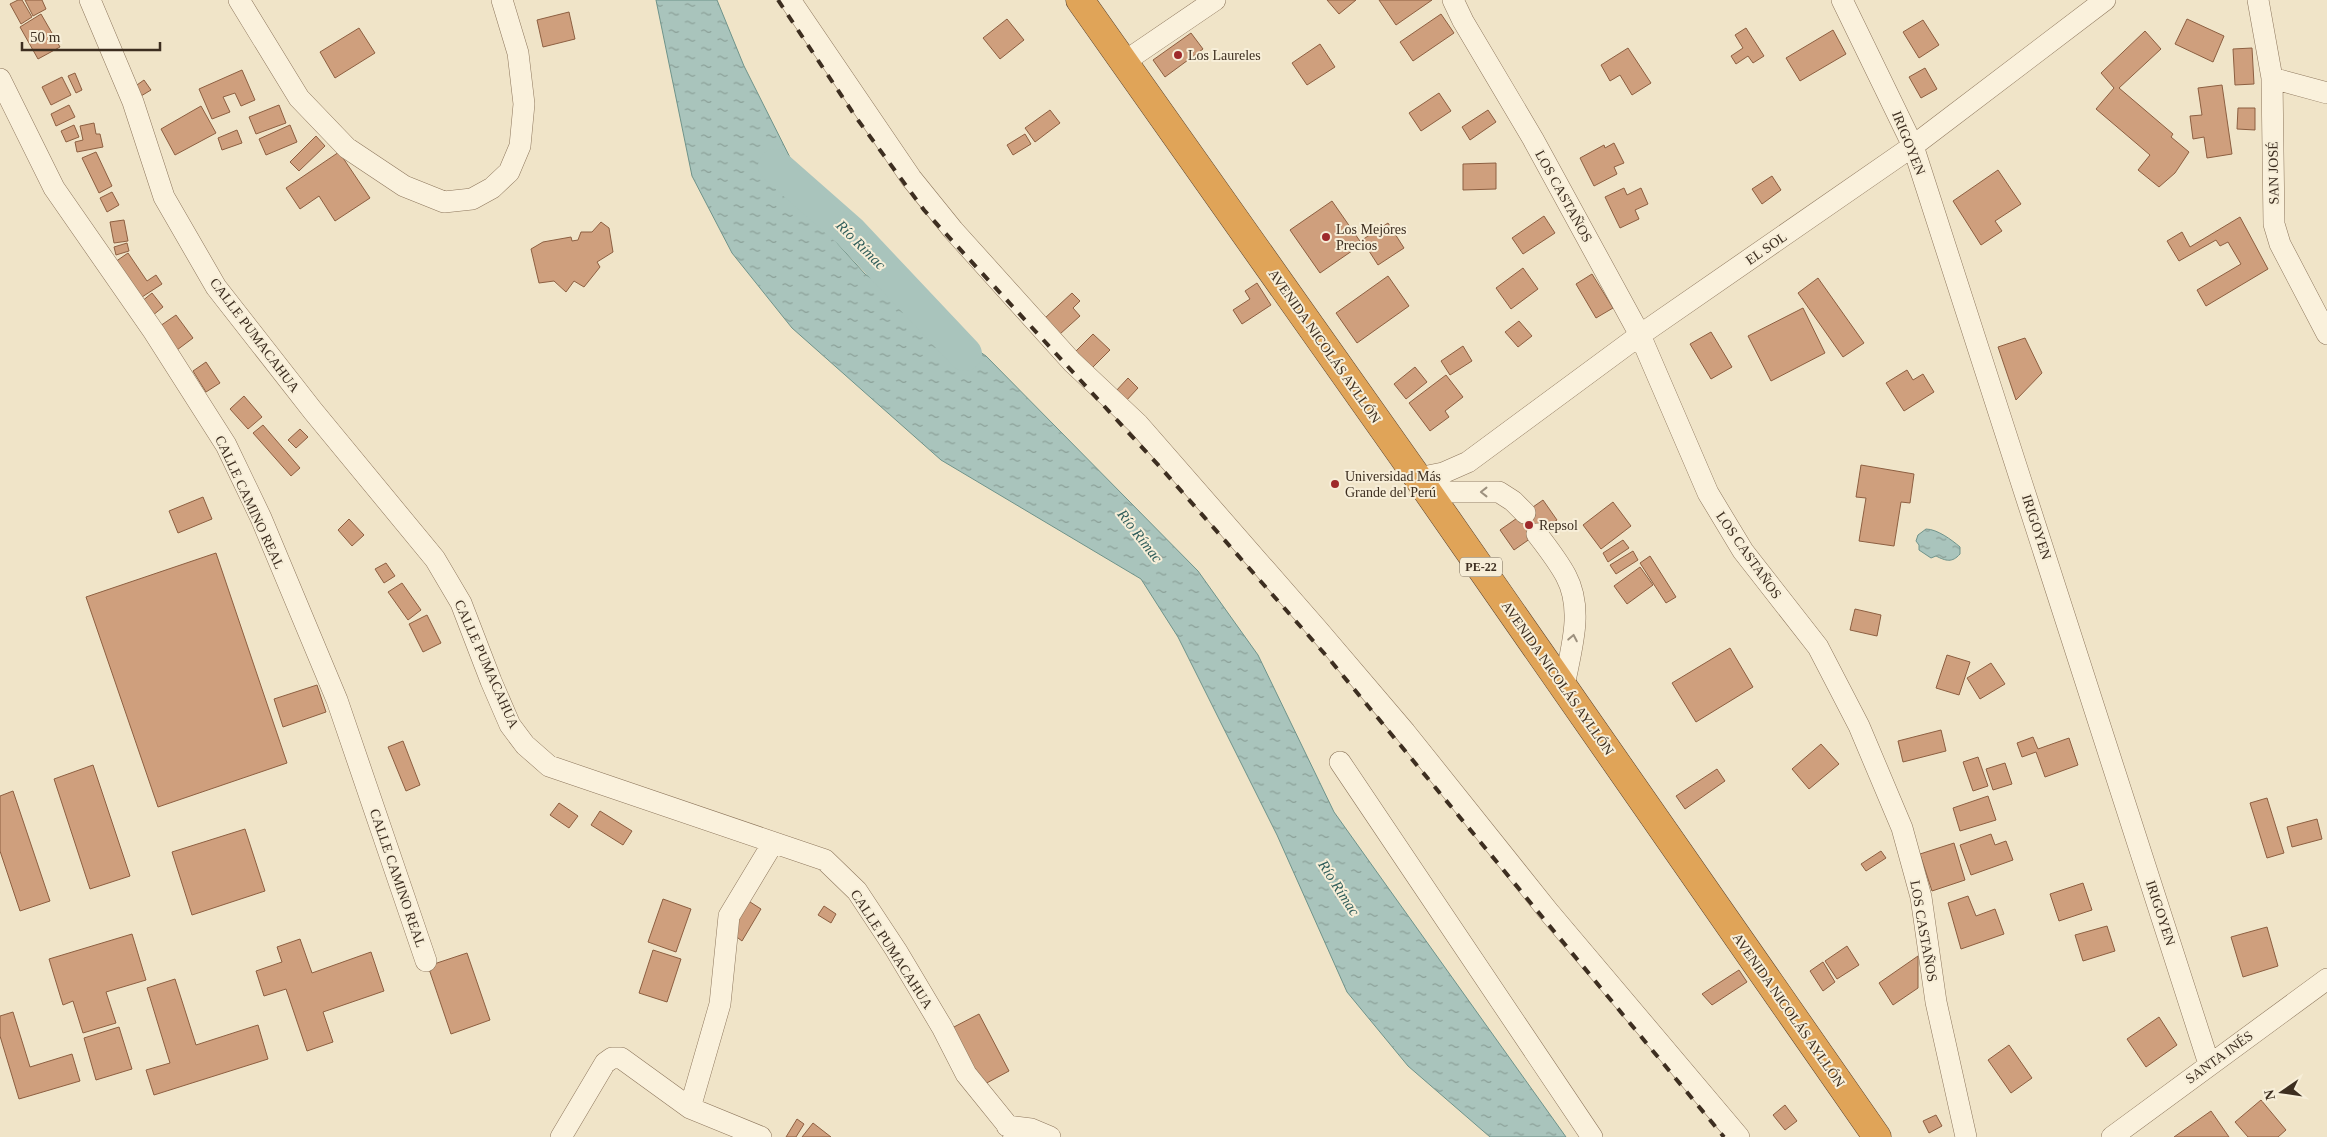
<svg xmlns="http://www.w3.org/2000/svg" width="2327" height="1137" font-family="Georgia,serif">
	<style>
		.water { fill: url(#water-ripples); stroke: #6f938a }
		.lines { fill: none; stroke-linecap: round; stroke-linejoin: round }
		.river { stroke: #a9c4bc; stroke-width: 34 }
		.building { fill: #cf9f7d; stroke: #8d5f41 }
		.minor-casing { stroke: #8d765c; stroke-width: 22 }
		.highway-casing { stroke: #5b4430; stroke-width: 29 }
		.minor { stroke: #faf1dc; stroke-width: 21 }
		.highway { stroke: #e0a458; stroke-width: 28 }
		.rail { stroke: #3d2e20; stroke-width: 4; stroke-dasharray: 9 9; stroke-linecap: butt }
		.oneway { stroke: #9c907e }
		.poi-dot { fill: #9e2a2b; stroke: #f7eed8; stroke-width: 2 }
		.labels { text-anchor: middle; stroke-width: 4; stroke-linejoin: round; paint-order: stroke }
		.shield { fill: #f7eed8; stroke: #756857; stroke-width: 1 }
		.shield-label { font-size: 12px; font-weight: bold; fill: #3d2e20 }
		.poi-label { font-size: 14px; fill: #3d2e20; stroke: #f7eed8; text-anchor: start }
		.street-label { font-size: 14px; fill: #3d2e20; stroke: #f7eed8 }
		.water-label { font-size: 15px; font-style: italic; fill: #2f5d5a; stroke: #f7eed8 }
	</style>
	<defs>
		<pattern id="water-ripples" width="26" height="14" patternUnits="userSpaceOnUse" patternTransform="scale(1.25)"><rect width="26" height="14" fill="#a9c4bc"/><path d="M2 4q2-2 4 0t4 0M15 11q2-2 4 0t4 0" fill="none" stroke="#8ba098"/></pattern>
	</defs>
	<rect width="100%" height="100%" fill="#f0e4c8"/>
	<path class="water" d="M656,0H717L744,66L828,233L865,274L986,356L1198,571L1258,655L1334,812L1566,1137H1490L1408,1066L1347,992L1277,835L1178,637L1141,579L941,460L792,328L732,253L692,176Z
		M1926,529C1937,529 1952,540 1960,547V554C1952,563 1946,561 1936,556L1931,558L1919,550V545L1916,541L1918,535Z"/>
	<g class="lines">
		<path class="river" d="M775,166L850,232L965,354"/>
	</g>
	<path class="building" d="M18,0H22L32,17L21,24L10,4Z
		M25,0H42L46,9L33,16Z
		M1327,0H1356L1339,14Z
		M1379,0H1432L1396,25Z
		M569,12L575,39L543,47L537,20Z
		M41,14L60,47L38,59L20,27Z
		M1441,14L1454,33L1413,61L1400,42Z
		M1007,19L1024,40L1000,59L983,38Z
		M2187,19L2224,36L2213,62L2175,44Z
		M1923,20L1939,45L1919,58L1903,32Z
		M359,28L375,53L335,78L320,52Z
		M1746,28L1764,56L1753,63L1748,56L1736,64L1731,56L1743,48L1735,35Z
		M1833,30L1846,54L1800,81L1786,58Z
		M2145,31L2161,49L2119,88L2173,134L2171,137L2189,152L2175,173L2159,187L2138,170L2150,155L2096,109L2114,88L2101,73Z
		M1191,33L1203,49L1165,77L1153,60Z
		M1320,44L1335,67L1307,85L1292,63Z
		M1628,48L1651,83L1632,95L1620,75L1610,81L1601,65Z
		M2252,48L2254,84L2235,85L2233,49Z
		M1925,68L1937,89L1921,98L1909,77Z
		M242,70L255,100L241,106L235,93L223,97L230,112L212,119L199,89Z
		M75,73L82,90L76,93L68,76Z
		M62,77L71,95L51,105L42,87Z
		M144,80L151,90L141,96L134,87Z
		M2222,85L2232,154L2207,158L2204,137L2193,139L2190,116L2202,115L2198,88Z
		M1439,93L1451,111L1421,131L1409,113Z
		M69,105L75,117L56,126L51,114Z
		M279,105L286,123L256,134L249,117Z
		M201,106L216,133L175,155L161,129Z
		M2238,108H2255V130L2237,129Z
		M1050,110L1060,123L1035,142L1025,128Z
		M1488,110L1496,122L1470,140L1462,127Z
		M94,123L96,134H100L103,147L77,152L75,142L83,140L80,126Z
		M74,125L79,137L66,142L61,131Z
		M290,125L297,142L266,155L259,139Z
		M237,130L242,143L222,150L218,138Z
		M1025,134L1031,144L1013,155L1007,145Z
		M316,136L325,146L299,171L290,162Z
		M1614,143L1624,163L1614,167L1617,174L1594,186L1580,158L1604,145L1605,148Z
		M96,152L112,186L99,193L82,158Z
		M339,152L370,198L335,221L319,196L300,209L286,188Z
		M1496,163V189L1463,190V164Z
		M1998,170L2021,204L1995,221L2002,231L1981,245L1953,201Z
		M1772,176L1781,190L1762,204L1752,189Z
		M1624,188L1627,195L1641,188L1648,204L1635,210L1639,219L1620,228L1605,197Z
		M112,192L119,205L107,212L100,198Z
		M1332,201L1362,244L1320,273L1290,230Z
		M1544,216L1555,233L1523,254L1512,238Z
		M2240,217L2268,269L2206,306L2197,290L2241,264L2228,242L2220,246L2216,240L2179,261L2167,241L2182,232L2190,247Z
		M124,220L128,241L114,243L110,222Z
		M601,222L609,228L613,252L597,262L600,267L584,287L574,281L566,292L554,281L539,283L531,249L543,242L571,237L572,241L578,240L581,232H592Z
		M1388,223L1404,248L1378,265L1362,240Z
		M127,243L129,251L116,255L114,247Z
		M128,253L147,281L156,275L162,284L139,299L115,262Z
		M1523,268L1538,289L1511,309L1496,288Z
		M1592,274L1613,308L1596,318L1576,284Z
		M1388,276L1409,306L1357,343L1336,313Z
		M1818,278L1864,343L1843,357L1798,293Z
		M1257,283L1271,305L1242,324L1233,310L1250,299L1245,291Z
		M152,293L163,307L152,316L141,302Z
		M1072,293L1080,301L1073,308L1080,316L1060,334L1045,318Z
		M1803,308L1825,353L1771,381L1748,336Z
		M176,315L193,338L177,350L160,326Z
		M1519,321L1532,336L1518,347L1505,332Z
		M1711,332L1732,367L1711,379L1690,344Z
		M1093,334L1110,350L1092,368L1076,351Z
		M2025,338L2042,373L2016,400L1998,347Z
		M1463,346L1472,361L1450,375L1441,361Z
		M206,362L220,383L206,392L193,371Z
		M1415,367L1427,382L1406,399L1394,384Z
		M1907,370L1913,380L1923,374L1934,392L1904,411L1886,383Z
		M1446,375L1463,397L1445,411L1449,417L1430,431L1409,403Z
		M1128,378L1138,388L1125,402L1115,392Z
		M244,396L262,417L248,429L230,409Z
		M263,425L300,468L291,476L253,433Z
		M300,429L308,437L296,448L288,440Z
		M1861,465L1914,474L1910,503L1901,502L1894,546L1859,541L1866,498L1856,497Z
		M203,497L212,519L178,533L169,511Z
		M1543,500L1557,520L1514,550L1500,530Z
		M1613,502L1631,526L1601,549L1583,525Z
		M349,519L364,535L352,546L338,530Z
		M1623,540L1629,548L1608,562L1603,553Z
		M1633,551L1638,560L1616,574L1610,565Z
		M216,553L287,763L158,807L86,597Z
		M1650,556L1676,597L1666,603L1640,563Z
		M386,563L395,576L384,583L375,569Z
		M1640,567L1653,585L1627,604L1614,586Z
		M402,583L421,610L408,620L388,592Z
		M1855,609L1881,615L1877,636L1850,630Z
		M427,615L441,643L423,652L409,624Z
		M1730,648L1753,687L1696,722L1672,683Z
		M1947,655L1970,662L1959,695L1936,688Z
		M1991,663L2005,684L1980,699L1967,678Z
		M317,685L326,712L283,727L274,699Z
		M1941,730L1946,751L1903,762L1898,741Z
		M2033,737L2038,749L2069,738L2078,765L2045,777L2036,752L2022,757L2017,743Z
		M403,741L420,785L406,791L388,747Z
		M1821,744L1839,764L1809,789L1792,769Z
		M1978,757L1988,786L1973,791L1963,762Z
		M2005,763L2012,784L1993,790L1986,769Z
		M93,765L130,876L90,889L54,779Z
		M1717,769L1725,781L1685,809L1676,796Z
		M13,791L50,901L20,911L0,851V796Z
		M1988,796L1996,820L1960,831L1953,808Z
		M2267,798L2284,853L2267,858L2250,803Z
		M559,803L578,816L569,828L550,815Z
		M600,811L632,831L623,845L591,825Z
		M2317,819L2322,839L2292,847L2287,827Z
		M245,829L265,891L192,915L172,852Z
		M1991,834L1995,845L2006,841L2013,860L1971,875L1960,845Z
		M1954,843L1965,880L1932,891L1920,854Z
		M1881,851L1886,858L1866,871L1861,864Z
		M2083,883L2092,910L2059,921L2050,894Z
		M1968,896L1976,916L1995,909L2004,934L1961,949L1948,903Z
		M663,899L691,909L676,952L648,942Z
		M747,900L761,909L742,941L730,932Z
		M824,906L836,914L831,923L818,915Z
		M2107,926L2115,951L2083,961L2075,935Z
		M2267,927L2278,966L2243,977L2231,937Z
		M132,934L146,980L106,992L116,1023L83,1033L73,1001L63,1005L49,959Z
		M300,939L312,973L371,952L384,991L323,1012L333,1042L307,1051L286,989L264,996L256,971L282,962L277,947Z
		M1847,946L1859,965L1837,979L1825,961Z
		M653,950L681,959L667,1002L639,993Z
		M467,953L490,1020L451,1034L428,966Z
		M1918,956V988L1893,1005L1879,983Z
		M1823,962L1835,982L1823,991L1810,971Z
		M1739,970L1747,982L1712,1005L1702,994Z
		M175,979L196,1045L258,1025L268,1059L154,1095L146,1070L170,1063L147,988Z
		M13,1012L30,1067L72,1054L80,1081L19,1099L0,1036V1016Z
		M979,1014L1009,1071L983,1085L952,1028Z
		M2159,1017L2177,1045L2146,1067L2127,1039Z
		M119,1027L132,1069L96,1080L84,1038Z
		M2009,1045L2032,1078L2011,1093L1988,1060Z
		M2261,1100L2286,1130L2278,1137H2248L2235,1122Z
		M1785,1105L1797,1121L1785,1130L1773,1115Z
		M2211,1111L2229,1137H2174Z
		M1936,1115L1942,1126L1929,1133L1923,1121Z
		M797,1119L804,1124L796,1137H786Z
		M813,1123L831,1137H802Z"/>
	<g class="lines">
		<defs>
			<path id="minor" d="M90,0L133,102L164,197L216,287L313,411L435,559L461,603L491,681L510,725L525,745L549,766L825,860L857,891L896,950L942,1027L966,1074L1017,1137
				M239,0L299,98L347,148L404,186L444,202L472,199L492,188L509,172L520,146L524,104L518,53L502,0
				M790,0L911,178L953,230L1072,362L1138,424L1318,630L1405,732L1548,911L1739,1137
				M1453,0L1463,21L1533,139L1640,335L1708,493L1743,551L1818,647L1859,726L1902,828L1921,897L1936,1002L1966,1137
				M1842,0L1913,146L2209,1064
				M2258,0L2272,78L2274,224L2280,244L2327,334
				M1124,62L1215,0
				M2272,78L2327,93
				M0,79L54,188L154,332L226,445L261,518L337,700L426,961
				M1418,478L1443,473L1468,462L1640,335L1913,146L2105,0
				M1428,492H1499L1513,501L1525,513
				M1537,534C1547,547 1558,561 1566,576C1584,610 1571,649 1564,686
				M1340,762L1592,1137
				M690,1108L720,1004L729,916L773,843
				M1007,1126L1031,1129L1050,1137
				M561,1137L605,1063L612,1058H621L690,1108L761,1137
				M2112,1137L2327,979"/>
			<path id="highway" d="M1080,0L1418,478L1877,1137"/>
		</defs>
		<use href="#minor" class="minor-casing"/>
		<use href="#highway" class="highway-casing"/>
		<use href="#minor" class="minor"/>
		<use href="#highway" class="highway"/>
		<path class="rail" d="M778,0L855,116L924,210L1161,468L1330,660L1724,1137"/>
	</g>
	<defs><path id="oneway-chevron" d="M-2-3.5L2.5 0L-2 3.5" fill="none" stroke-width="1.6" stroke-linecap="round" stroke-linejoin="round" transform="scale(1.25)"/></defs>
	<g class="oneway">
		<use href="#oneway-chevron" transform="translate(1484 492) rotate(180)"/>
		<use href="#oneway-chevron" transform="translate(1573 638) rotate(-79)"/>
	</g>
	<g class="poi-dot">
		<circle cx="1178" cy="55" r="5"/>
		<circle cx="1326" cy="237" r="5"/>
		<circle cx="1335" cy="484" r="5"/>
		<circle cx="1529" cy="525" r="5"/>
	</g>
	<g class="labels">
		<rect class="shield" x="1460" y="557.5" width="42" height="19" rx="4"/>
		<g class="shield-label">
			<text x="1481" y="571">PE-22</text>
		</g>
		<g class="poi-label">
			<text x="1188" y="60">Los Laureles</text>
			<text x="1336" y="234">Los Mejores<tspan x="1336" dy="16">Precios</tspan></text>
			<text x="1345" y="481">Universidad Más<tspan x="1345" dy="16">Grande del Perú</tspan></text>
			<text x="1539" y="530">Repsol</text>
		</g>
		<g class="street-label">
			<text transform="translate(1909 143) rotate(68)" y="5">IRIGOYEN</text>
			<text transform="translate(2273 173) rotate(-91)" y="5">SAN JOSÉ</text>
			<text transform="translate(1564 196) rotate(61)" y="5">LOS CASTAÑOS</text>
			<text transform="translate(1766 248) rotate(-35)" y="5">EL SOL</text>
			<text transform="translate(255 335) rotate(53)" y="5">CALLE PUMACAHUA</text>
			<text transform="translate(1325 346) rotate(55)" y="5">AVENIDA NICOLÁS AYLLÓN</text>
			<text transform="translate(250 502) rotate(65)" y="5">CALLE CAMINO REAL</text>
			<text transform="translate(2037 527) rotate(72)" y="5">IRIGOYEN</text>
			<text transform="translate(1749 555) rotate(55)" y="5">LOS CASTAÑOS</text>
			<text transform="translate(487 664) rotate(66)" y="5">CALLE PUMACAHUA</text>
			<text transform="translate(1558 678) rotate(55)" y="5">AVENIDA NICOLÁS AYLLÓN</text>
			<text transform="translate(398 878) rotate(71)" y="5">CALLE CAMINO REAL</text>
			<text transform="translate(2161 913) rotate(72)" y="5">IRIGOYEN</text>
			<text transform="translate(1924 931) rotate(80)" y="5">LOS CASTAÑOS</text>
			<text transform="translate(892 949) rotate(57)" y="5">CALLE PUMACAHUA</text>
			<text transform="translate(1789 1010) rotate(55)" y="5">AVENIDA NICOLÁS AYLLÓN</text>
			<text transform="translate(2219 1057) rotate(-36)" y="5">SANTA INÉS</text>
		</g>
		<g class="water-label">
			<text transform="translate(861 245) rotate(45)" y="5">Río Rímac</text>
			<text transform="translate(1140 536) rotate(52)" y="5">Río Rímac</text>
			<text transform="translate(1339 888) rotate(57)" y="5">Río Rímac</text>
		</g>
	</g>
	<g transform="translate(2282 1092) rotate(257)" stroke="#f7eed8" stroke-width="4" paint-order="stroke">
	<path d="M0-4L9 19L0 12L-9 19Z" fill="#3d2e20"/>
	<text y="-8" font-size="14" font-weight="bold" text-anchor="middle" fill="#3d2e20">N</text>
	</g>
	<path d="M22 42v8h138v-8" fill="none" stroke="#3d2e20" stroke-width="2.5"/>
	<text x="30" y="42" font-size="15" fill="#3d2e20" stroke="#f7eed8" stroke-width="4" paint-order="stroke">50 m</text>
</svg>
